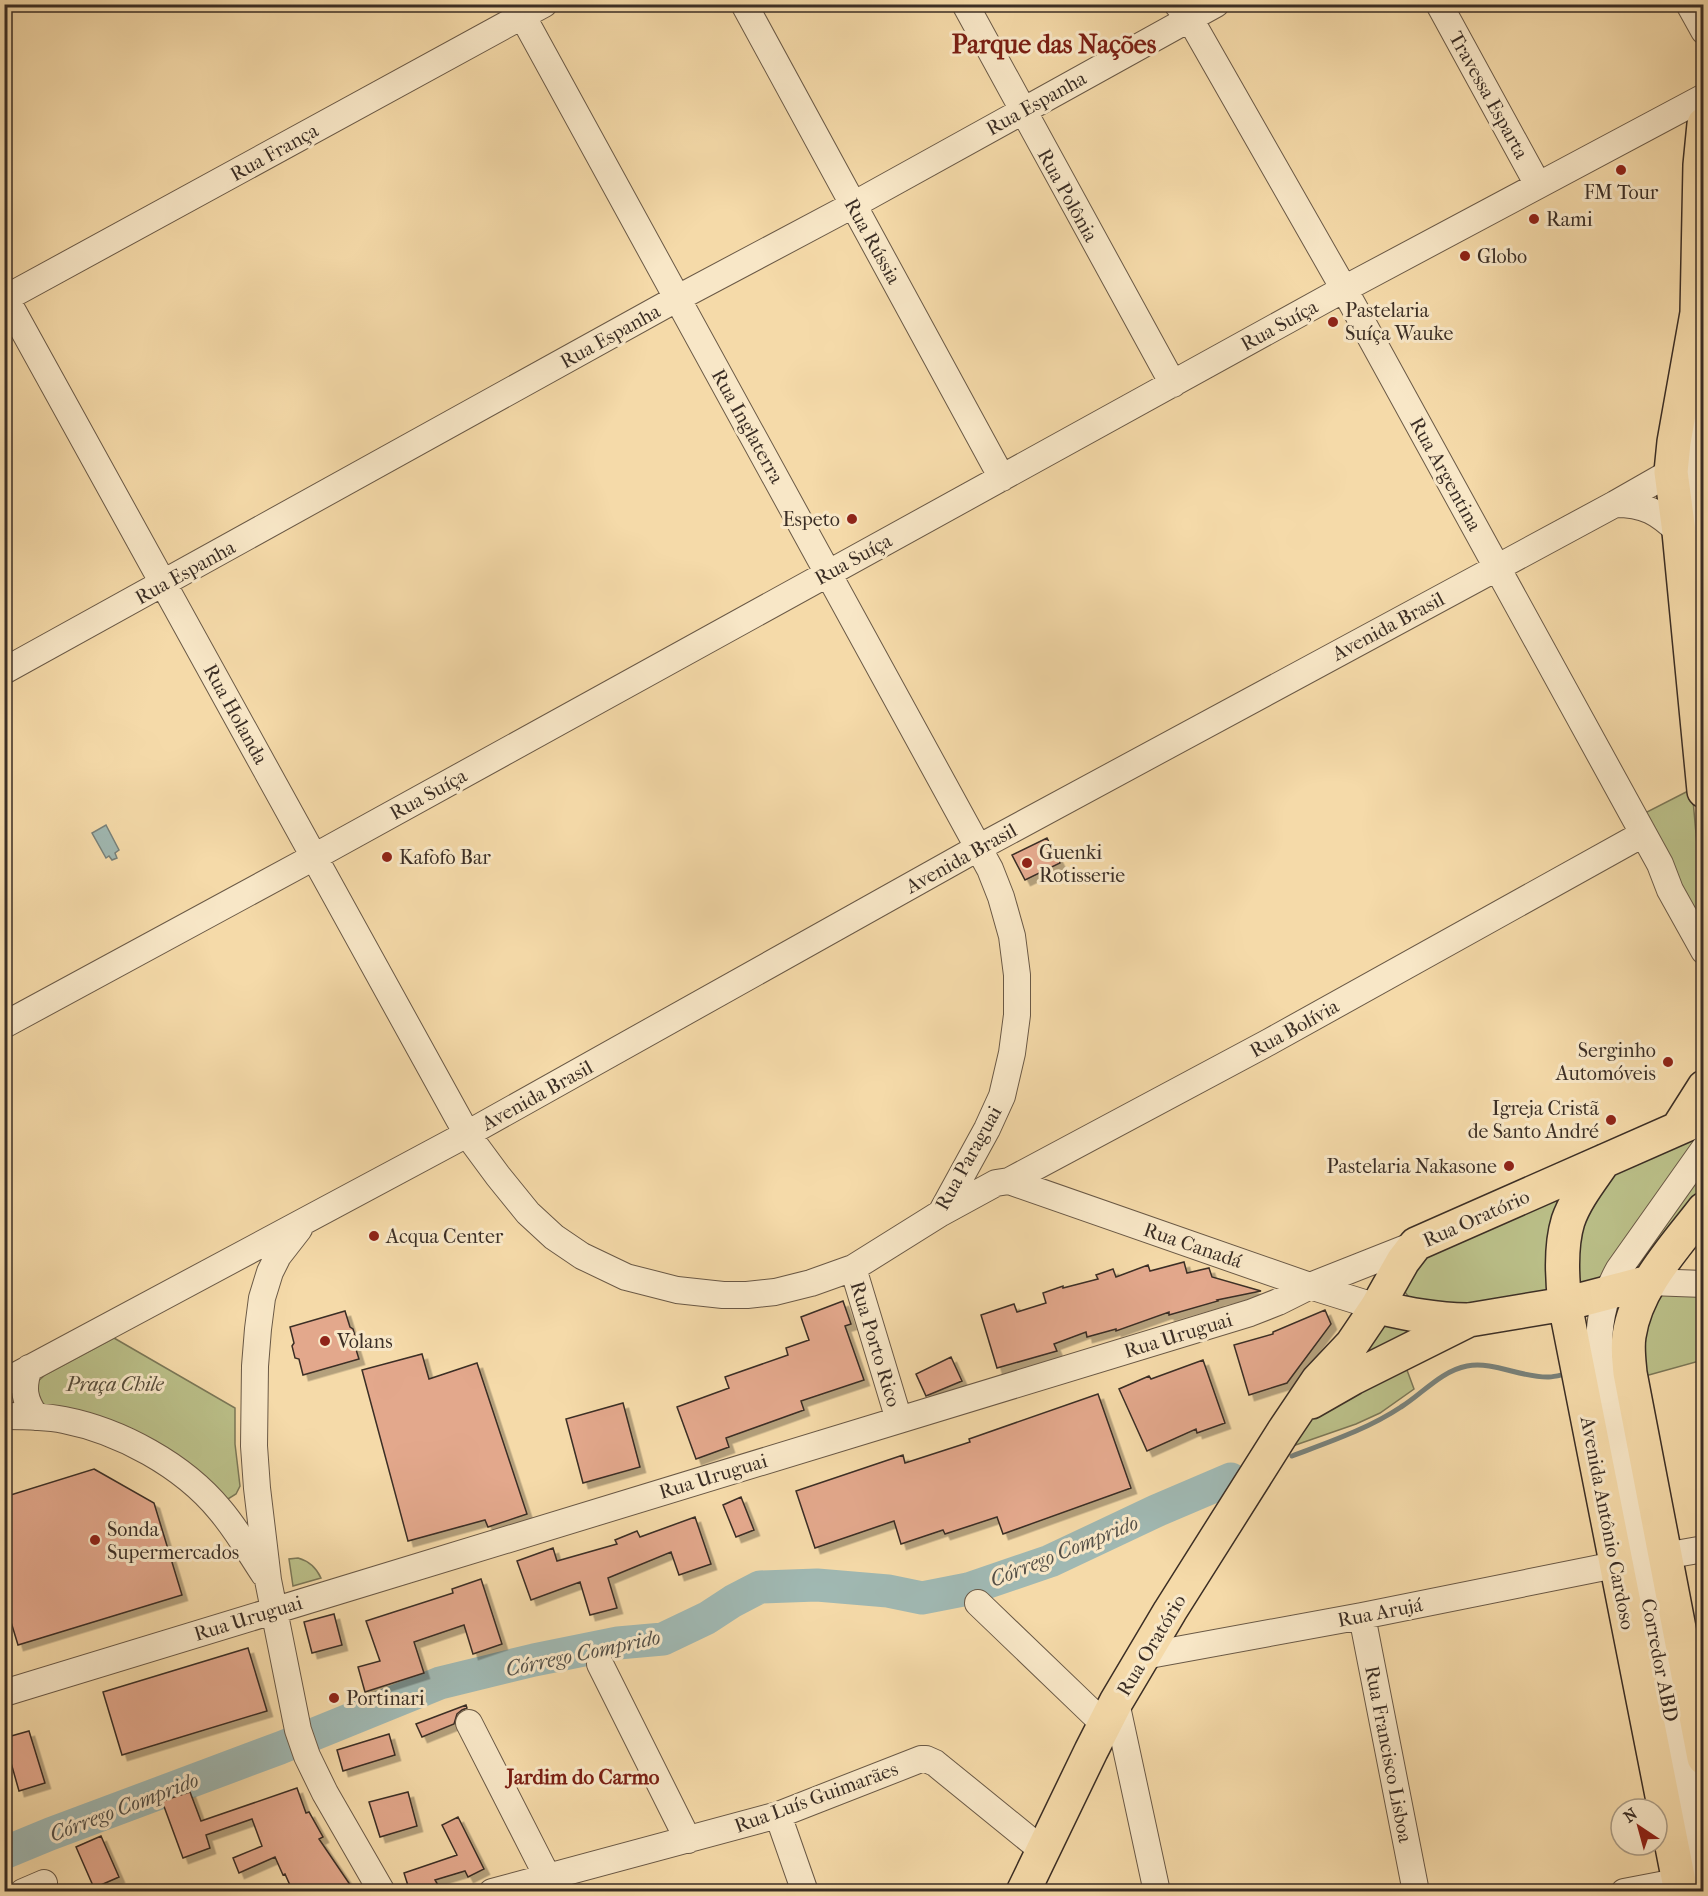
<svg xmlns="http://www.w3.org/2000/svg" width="1708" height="1896" font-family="'IM FELL French Canon',serif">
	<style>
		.green { fill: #bbc089; stroke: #7b7757; stroke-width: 1.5 }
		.water { fill: #a0b8b2; stroke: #78817a; stroke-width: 1.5 }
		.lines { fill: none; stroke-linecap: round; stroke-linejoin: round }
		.stream { stroke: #78817a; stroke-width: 5 }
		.river { stroke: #a0b8b2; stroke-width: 33 }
		.building { fill: #e3a88c; stroke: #3b2e25; stroke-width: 1.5; filter: url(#shadow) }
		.minor-casing { stroke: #6a5946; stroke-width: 28 }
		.major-casing { stroke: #3b2e25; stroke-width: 36 }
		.minor { stroke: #f8e7c7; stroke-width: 26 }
		.major { stroke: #f5daa9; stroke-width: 33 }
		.poi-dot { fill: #8f2418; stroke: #f8e7c7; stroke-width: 2 }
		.labels { text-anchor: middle; stroke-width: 6; stroke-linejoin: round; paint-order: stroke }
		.street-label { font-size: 20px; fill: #3b2e25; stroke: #f8e7c7 }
		.poi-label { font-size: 20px; fill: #3b2e25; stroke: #f8e7c7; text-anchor: start }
		.park-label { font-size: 20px; font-style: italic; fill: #554b39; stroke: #f8e7c7 }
		.water-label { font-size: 21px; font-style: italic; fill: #545048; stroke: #f8e7c7 }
		.neighbourhood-label { font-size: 21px; font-weight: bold; fill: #7a1f14; stroke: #f8e7c7 }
		.district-label { font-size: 26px; font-weight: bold; fill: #7a1f14; stroke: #f8e7c7 }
	</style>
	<defs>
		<filter id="shadow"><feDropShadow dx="5.5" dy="5.5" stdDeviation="0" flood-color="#0004"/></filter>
	</defs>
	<rect width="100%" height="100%" fill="#f5daa9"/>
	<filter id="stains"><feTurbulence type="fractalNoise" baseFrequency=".00333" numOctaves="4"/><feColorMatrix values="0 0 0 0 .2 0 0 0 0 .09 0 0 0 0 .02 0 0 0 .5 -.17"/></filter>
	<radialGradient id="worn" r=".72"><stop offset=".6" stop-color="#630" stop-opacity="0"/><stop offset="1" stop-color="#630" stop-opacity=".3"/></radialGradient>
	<path class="green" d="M1692,789L1703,912V936L1641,815Z
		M1692,1138L1694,1142L1605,1276L1575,1287L1571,1238L1616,1170Z
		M1703,1164V1194L1636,1276L1630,1267Z
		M1565,1195L1553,1296L1472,1312L1413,1303L1405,1292L1404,1286L1424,1256Z
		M1659,1295L1703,1296V1360L1638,1378L1636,1349Z
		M1387,1325L1427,1330L1349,1366L1375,1340L1383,1327Z
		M114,1338L235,1408V1444L240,1486L236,1494L228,1499L220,1498L49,1407L42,1403L36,1395L37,1382L45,1375Z
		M1404,1362L1414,1389L1380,1413L1356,1424L1284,1449L1303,1422Z
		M298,1558C309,1561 316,1567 321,1578L293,1586L289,1559Z"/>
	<path class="water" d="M106,825L119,850L115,853L117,858L112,860L109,856L106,858L92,833Z"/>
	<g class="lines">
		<path class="stream" d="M1292,1456C1329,1442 1368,1429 1401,1407C1422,1394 1441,1371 1467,1366C1494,1361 1521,1378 1549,1377C1554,1377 1561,1375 1566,1374"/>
		<path class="river" d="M4,1853L50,1834L280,1748L440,1683L534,1660L618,1643L663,1639L707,1618L733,1601L760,1587L817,1585L888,1591L922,1598L968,1589L1050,1561L1156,1511L1231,1479"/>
	</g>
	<path class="building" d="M1047,838L1060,863L1025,880L1012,855Z
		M1184,1262L1187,1273L1209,1268L1212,1277L1261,1291L1217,1300L1218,1301L1169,1315V1312L1116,1331V1329L1087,1337L1086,1332L1054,1344L1057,1351L997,1368L981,1315L1014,1304L1017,1312L1046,1303L1043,1293L1063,1286V1288L1098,1279L1096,1275L1113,1269L1116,1277L1148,1265L1150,1271Z
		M843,1301L851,1324L845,1326L864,1380L801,1401L804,1410L726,1438L729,1447L696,1459L677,1407L729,1388L725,1377L788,1355L786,1348L809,1340L801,1317Z
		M1325,1310L1331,1324L1287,1383L1249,1395L1234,1345L1273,1334V1332Z
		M345,1311L350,1327L353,1329L356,1339L354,1343L359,1359L303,1375L299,1359L295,1358L292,1346L294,1343L290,1327Z
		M422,1354L429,1379L477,1363L527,1514L488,1527L485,1520L408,1541L362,1370Z
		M951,1357L962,1381L926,1396L916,1374Z
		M1203,1360L1225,1423L1197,1433L1196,1429L1147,1451L1119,1389L1149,1376L1151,1379Z
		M1098,1394L1131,1488L1003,1534L997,1517L945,1534L943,1530L901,1544L894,1521L815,1548L796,1491L903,1455L905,1463L970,1442L969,1439Z
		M623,1403L640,1467L583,1483L566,1419Z
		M94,1469L154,1503L182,1595L18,1645L4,1599V1497Z
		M741,1497L754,1530L736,1537L723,1505Z
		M695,1517L711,1564L679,1575L671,1552L608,1578L617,1608L590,1615L580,1582L531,1600L517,1561L553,1548L557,1561L617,1544L615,1540L637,1531L640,1537Z
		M481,1579L502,1644L473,1654L464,1625L414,1642L424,1673L365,1692L358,1667L380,1661L366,1621L453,1593L452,1589Z
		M334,1614L342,1645L312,1653L304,1622Z
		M248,1648L267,1711L122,1755L103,1692Z
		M466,1705L467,1708L462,1710L457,1714L454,1724L422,1737L416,1724Z
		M29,1731L45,1783L19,1791L4,1738Z
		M389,1734L395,1755L343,1771L337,1750Z
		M297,1788L306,1813L309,1812L323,1837L319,1839L355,1892H293L285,1874L283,1875L275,1857L239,1873L233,1858L262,1846L252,1819L206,1835L210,1848L183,1858L162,1801L190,1792L201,1821Z
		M408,1792L417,1826L380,1837L369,1802Z
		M458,1817L484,1869L468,1877L465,1871L435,1880L438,1885L410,1892L404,1873L457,1855L442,1825Z
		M101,1836L119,1877L94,1888L76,1847Z"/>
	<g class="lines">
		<defs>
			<path id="minor" d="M744,4L1002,478
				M965,4L1173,384
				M1177,4L1190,19L1344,289L1660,864L1670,890L1704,951
				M1439,4L1538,185
				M1689,4L1704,31
				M4,295L467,1134L498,1176L528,1213L554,1237L582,1256L626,1277L677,1290L723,1295H747L775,1292L811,1283L853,1268L941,1213L987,1129L1002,1096L1012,1053L1017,1015V975L1012,936L1001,897L990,869L516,4
				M4,299L544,4
				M1704,384L1696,430V455L1704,556
				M1615,504C1645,504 1658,512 1679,532
				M4,671L678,298L853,205L1216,4
				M4,1025L314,857L1344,289L1704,97
				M1704,1149L1619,1269C1603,1297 1597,1327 1600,1359L1704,1879
				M1009,1181L1310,1286L1377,1307
				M941,1213L996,1183L1009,1181L1269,1042L1643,834
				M299,1229L278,1256L270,1272L262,1298L258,1329L255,1366L254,1446L257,1488L268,1580L298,1730L307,1756L325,1793L382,1892
				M853,1268L899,1420
				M1649,1282L1704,1284
				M29,1368C22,1388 24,1400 36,1417
				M4,1382L467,1134L978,848L1615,504L1671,472
				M4,1416C24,1416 44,1416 64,1420C120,1431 183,1465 220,1510C237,1530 250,1553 264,1574
				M1664,1556L1704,1549
				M978,1603L1105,1725
				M1362,1616L1416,1892
				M1144,1656L1362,1616L1615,1565
				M600,1664L688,1840
				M4,1693L1250,1313L1278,1302L1310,1286L1416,1244
				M1116,1702L1157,1892
				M469,1723L547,1876
				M778,1815L805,1892
				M23,1892L44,1883
				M492,1892L778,1815L921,1759H926L935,1763L1042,1850
				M1624,1892L1697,1878"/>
			<path id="major" d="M1704,124L1700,165L1697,313L1674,442L1671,472L1679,532L1704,791
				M1678,1128L1704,1087
				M1604,1161C1591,1180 1575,1200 1568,1221C1560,1247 1562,1278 1565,1304L1681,1892
				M1704,1209C1675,1247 1636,1287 1629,1336C1627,1348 1629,1361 1630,1373L1704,1758
				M1377,1307C1408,1314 1436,1320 1467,1320
				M1311,1402L1353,1378L1469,1320L1565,1304L1649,1282
				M1023,1892L1091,1751L1116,1702L1170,1611L1283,1432L1318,1380L1352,1344L1377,1307L1403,1261L1416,1244L1704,1117"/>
		</defs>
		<use href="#minor" class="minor-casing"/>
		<use href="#major" class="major-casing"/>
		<use href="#minor" class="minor"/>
		<use href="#major" class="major"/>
	</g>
	<g class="poi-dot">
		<circle cx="1621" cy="170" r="6"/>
		<circle cx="1534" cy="219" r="6"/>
		<circle cx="1465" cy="256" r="6"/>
		<circle cx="1333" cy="322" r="6"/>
		<circle cx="852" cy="519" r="6"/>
		<circle cx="387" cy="857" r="6"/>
		<circle cx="1027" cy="863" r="6"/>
		<circle cx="1668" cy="1062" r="6"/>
		<circle cx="1611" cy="1120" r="6"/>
		<circle cx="1509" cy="1166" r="6"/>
		<circle cx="374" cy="1236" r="6"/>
		<circle cx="325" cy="1341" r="6"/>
		<circle cx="95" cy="1540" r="6"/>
		<circle cx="334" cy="1698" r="6"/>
	</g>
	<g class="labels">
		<g class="street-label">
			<text transform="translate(1489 95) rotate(61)" y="7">Travessa Esparta</text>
			<text transform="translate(1036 103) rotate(-29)" y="7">Rua Espanha</text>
			<text transform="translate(274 152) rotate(-29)" y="7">Rua França</text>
			<text transform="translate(1068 195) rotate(61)" y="7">Rua Polônia</text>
			<text transform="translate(873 241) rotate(61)" y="7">Rua Rússia</text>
			<text transform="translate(1279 325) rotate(-29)" y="7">Rua Suíça</text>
			<text transform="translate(610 336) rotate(-29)" y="7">Rua Espanha</text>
			<text transform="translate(748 426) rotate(61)" y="7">Rua Inglaterra</text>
			<text transform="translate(1446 474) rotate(61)" y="7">Rua Argentina</text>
			<text transform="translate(853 559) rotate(-29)" y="7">Rua Suíça</text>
			<text transform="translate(185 572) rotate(-29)" y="7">Rua Espanha</text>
			<text transform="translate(1388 626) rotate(-28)" y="7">Avenida Brasil</text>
			<text transform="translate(236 714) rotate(61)" y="7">Rua Holanda</text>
			<text transform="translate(428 794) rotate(-29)" y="7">Rua Suíça</text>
			<text transform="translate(961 858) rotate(-29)" y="7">Avenida Brasil</text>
			<text transform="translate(1294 1028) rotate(-29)" y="7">Rua Bolívia</text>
			<text transform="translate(537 1095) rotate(-29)" y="7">Avenida Brasil</text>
			<text transform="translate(968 1158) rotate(-61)" y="7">Rua Paraguai</text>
			<text transform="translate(1476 1218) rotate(-24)" y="7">Rua Oratório</text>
			<text transform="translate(1193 1245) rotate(19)" y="7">Rua Canadá</text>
			<text transform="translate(1178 1335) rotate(-17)" y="7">Rua Uruguai</text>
			<text transform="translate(876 1344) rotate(73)" y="7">Rua Porto Rico</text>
			<text transform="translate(713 1476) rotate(-17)" y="7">Rua Uruguai</text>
			<text transform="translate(1608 1523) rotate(79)" y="7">Avenida Antônio Cardoso</text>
			<text transform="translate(1380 1612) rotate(-11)" y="7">Rua Arujá</text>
			<text transform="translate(248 1618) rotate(-17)" y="7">Rua Uruguai</text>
			<text transform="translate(1151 1645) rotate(-59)" y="7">Rua Oratório</text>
			<text transform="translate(1660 1660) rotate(79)" y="7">Corredor ABD</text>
			<text transform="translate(1389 1754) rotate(79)" y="7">Rua Francisco Lisboa</text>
			<text transform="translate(816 1797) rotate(-20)" y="7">Rua Luís Guimarães</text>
		</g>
		<g class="poi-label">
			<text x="1621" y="199" text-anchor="middle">FM Tour</text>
			<text x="1546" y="226">Rami</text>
			<text x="1477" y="263">Globo</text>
			<text x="1345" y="317">Pastelaria<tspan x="1345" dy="23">Suíça Wauke</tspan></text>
			<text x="840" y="526" text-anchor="end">Espeto</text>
			<text x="1039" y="859">Guenki<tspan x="1039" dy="23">Rotisserie</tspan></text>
			<text x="399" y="864">Kafofo Bar</text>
			<text x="1656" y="1057" text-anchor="end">Serginho<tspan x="1656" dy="23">Automóveis</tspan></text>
			<text x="1599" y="1115" text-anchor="end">Igreja Cristã<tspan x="1599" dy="23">de Santo André</tspan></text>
			<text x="1497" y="1173" text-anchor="end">Pastelaria Nakasone</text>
			<text x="386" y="1243">Acqua Center</text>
			<text x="337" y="1348">Volans</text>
			<text x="107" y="1536">Sonda<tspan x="107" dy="23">Supermercados</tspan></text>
			<text x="346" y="1705">Portinari</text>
		</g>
		<g class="park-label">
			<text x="115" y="1391">Praça Chile</text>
		</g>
		<g class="water-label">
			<text transform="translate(1064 1551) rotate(-22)" y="7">Córrego Comprido</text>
			<text transform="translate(583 1653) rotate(-12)" y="7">Córrego Comprido</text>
			<text transform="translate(124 1807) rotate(-21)" y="7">Córrego Comprido</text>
		</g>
		<g class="neighbourhood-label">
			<text x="583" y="1784">Jardim do Carmo</text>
		</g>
		<g class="district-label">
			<text x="1054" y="53">Parque das Nações</text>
		</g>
	</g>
	<rect width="1708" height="1896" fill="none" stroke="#f5daa9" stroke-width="24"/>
	<rect x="6" y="6" width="1696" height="1884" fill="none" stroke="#3b2e25" stroke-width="3"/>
	<rect x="12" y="12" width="1684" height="1872" fill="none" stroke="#3b2e25" stroke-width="1.5"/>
	<g transform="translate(1639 1827) rotate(324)"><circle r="28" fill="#f8e7c7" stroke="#ac9d86" stroke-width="1.5"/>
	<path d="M0-4.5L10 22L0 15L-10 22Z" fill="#8f2418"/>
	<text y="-9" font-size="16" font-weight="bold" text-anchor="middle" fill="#3b2e25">N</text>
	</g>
	<rect width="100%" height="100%" filter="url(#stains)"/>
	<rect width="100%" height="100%" fill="url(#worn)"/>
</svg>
